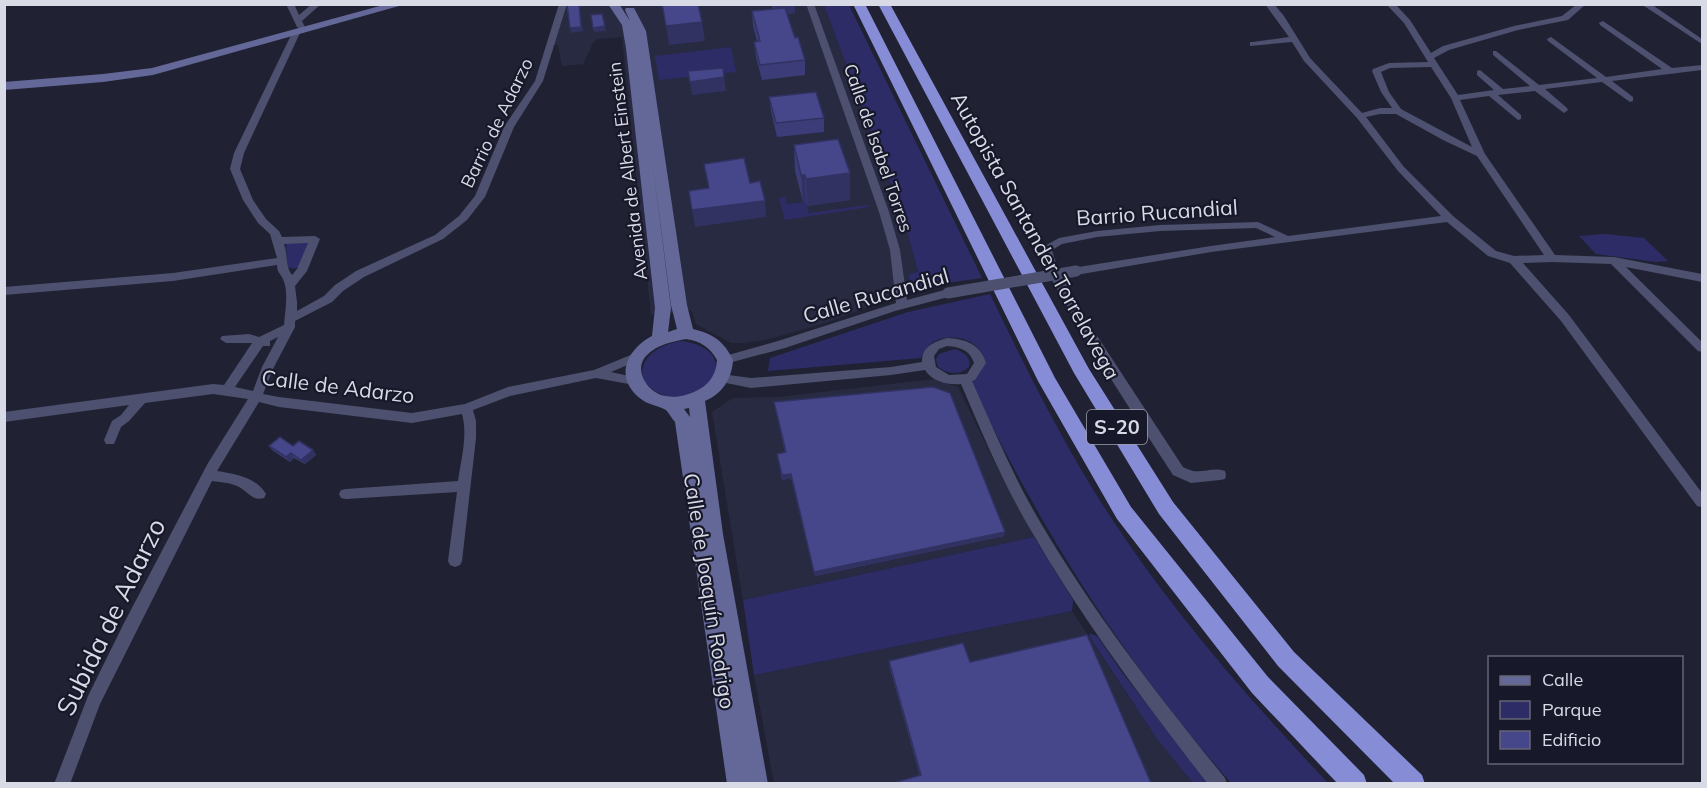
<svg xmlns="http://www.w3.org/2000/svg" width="1707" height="788" font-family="Mulish,sans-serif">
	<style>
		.built { fill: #282a42 }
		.green { fill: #2d2c67 }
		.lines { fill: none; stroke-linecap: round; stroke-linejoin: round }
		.street { fill: #4d506e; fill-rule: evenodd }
		.secondary { fill: #646898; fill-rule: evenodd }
		.highway { fill: #868cd6; fill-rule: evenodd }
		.street-bridge { stroke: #4d506e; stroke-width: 11 }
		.wall { fill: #3c3d78 }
		.shaded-wall { fill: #313261 }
		.building { fill: #46478b; stroke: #313261; stroke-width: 1.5 }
		.labels { text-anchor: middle; stroke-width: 4.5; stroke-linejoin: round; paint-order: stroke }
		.far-street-label { font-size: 18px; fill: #d8dae5; stroke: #171829 }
		.shield { fill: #171829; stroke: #9ea0ad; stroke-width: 1.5 }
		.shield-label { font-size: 20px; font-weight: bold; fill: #d8dae5 }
		.street-label { font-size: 21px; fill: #d8dae5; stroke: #171829 }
		.near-street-label { font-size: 26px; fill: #d8dae5; stroke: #171829 }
	</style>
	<rect width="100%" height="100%" fill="#202233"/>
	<path class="built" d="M565,5H824L903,217L918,273L910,274L911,288L888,300L822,324L766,340L744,343H731L696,324L691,310L651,315L622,37L598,39L593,43L583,64L562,66L558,45H554L553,40Z
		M935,379L958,387L995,463L1034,537L743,600L712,412L733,398L778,397Z
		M1072,611L1157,739L1193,783H774L754,675Z"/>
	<path class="green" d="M824,5H849L982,278L911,288L909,274L918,272L903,217Z
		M731,47L736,72L659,80L655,56Z
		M785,197L787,204L806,202L809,213L868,205L869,207L785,220L779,198Z
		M1605,234L1644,238L1668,261L1656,262L1596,254L1579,236Z
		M286,242H308C305,254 304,274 287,267Z
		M990,294C1025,367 1061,439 1104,507C1168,607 1247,697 1328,783H1231C1122,659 1042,531 970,382C1004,349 959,328 933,342C927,346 925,353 921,358L768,371L770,358L908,312Z
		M682,341C761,354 682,430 643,380C638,356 661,344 682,341Z
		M955,349C963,352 972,357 969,367C959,376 948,374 938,367L936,359L939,354Z
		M1034,537L1073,600L1072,611L754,675L743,600Z
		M1090,633L1098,637L1121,671L1208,783H1193L1157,739L1089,636Z"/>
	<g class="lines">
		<path class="street" d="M286,4H294L299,15L312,4H321L302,21L305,27L301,29L297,27Z
			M559,4H567L543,81L514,127L485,197L467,220L443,239L364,277L343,291L332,302L295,321V327L274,367L263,394L279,397L412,413L465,404L508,387L594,370L638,352L642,353L644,356L642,359L611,372L638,378L640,381L638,384L634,385L596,378L510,396L473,410L476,421V438L462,561L460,565L455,567L450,565L448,561L457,492L346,499L341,498L339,494L341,490L346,489L458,481C461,460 468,435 462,414L412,423L279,407L259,402L217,471C235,474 256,477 266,494L264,498C252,502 247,490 237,486C230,483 220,482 212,481L100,704L70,784H54L88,696L123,625L208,463L248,399L213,394L145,403L129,421L121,427L114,444H106L104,440L112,421L121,415L129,405L4,422V412L213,384L224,385L252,343H226L220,339L222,336L249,334L259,337L284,325C285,310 289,292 283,279C280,273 277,272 277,265L173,281L4,295V287L173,273L277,258L270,234L258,223L243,200L230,169L234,153L292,33L296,31L300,33L244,153L240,169L253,200L266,219L279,231L282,237L315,236L320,239L307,271L295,286L297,302V311L324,296L335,285L356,271L435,235L459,216L475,196L504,127L535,81ZM308,243L297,269L292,275C285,266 288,255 284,244ZM278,337L262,367L253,391L235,387L263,346H270V341Z
			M806,4H814L889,212L900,250L907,300L948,289L953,293L952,296L895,311L785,348L725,364L719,360L721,357L778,341L896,303L890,250L879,212Z
			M1265,4H1274L1284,16L1310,58L1362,113L1380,108H1392L1381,92L1372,71L1373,69L1389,63L1428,62L1404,23L1386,4H1395L1410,20L1431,53L1443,46L1514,26L1562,16L1577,4H1586L1568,20L1518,30L1449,50L1434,58L1458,95L1494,90L1477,75V71L1480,70L1503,89L1530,86L1493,55V51H1496L1539,85L1597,78L1548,41L1547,39L1551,37L1606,77L1662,69L1600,25L1599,23L1603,21L1672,68L1702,65V70L1612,81L1633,97V101L1630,102L1602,82L1545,89L1567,108L1568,110L1564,113L1535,91L1498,95L1521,115V119L1518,120L1489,96L1460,100L1485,154L1555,255L1614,257L1702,274V282L1626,267L1702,342V352L1698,351L1611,264L1552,262L1523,263L1569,315L1702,493V507L1697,506L1561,321L1510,263L1488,256L1447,222L1211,252L1076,275L1072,274L1071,271L1072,268L1211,246L1275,237L1256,228L1160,231L1097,237L1062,244L1052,250L1058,270L1088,322L1183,467C1201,477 1208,466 1225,471L1226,475L1225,479L1220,480L1191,483L1173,475C1138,421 1102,367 1070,311C1059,291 1044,272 1042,249L1043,247L1059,238L1097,231L1160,225L1258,222L1288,236L1441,216L1398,171L1357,118L1304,61L1292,42L1250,46V42H1253L1289,37ZM1431,67L1451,98L1472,147L1401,109L1389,92L1381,72L1390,68ZM1380,114H1396L1443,140L1477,156L1544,255L1514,256L1496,251L1453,216L1404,167L1366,117Z
			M1641,4H1651L1702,39V44Z
			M947,338C966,339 980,344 986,363L975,380L972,381C993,428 1013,476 1039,520C1093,612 1158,696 1225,778L1227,784H1208C1144,702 1082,619 1030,529C1003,483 982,433 961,384C947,385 933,382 925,370L891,375L751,388L721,382L715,378L721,374L751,378L891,367L922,362C922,346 934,342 947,338ZM947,346C960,347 970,350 974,363L967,374L949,375L936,367L934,356L939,349Z"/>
		<path class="secondary" d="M387,4H406L153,75L103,82L4,90V82L103,74L152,68Z
			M608,4H619L630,21L625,10L626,8H634L646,31L687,305L693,329C713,334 724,341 733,360C732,379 722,394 705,401L723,534L768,784H727L675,422C672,419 669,413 666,410C660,406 648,405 641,399C613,378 627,349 652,336L655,308L626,48L622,25ZM652,159L671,305L677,329L668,332L671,308ZM686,339C700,341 710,347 717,360C716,376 708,386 694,392C684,396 676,398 666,396C648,394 632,369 647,355C658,344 672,342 686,339ZM689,408L690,417L684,409Z"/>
		<path class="highway" d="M853,4H865L1055,378L1131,507L1268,677L1364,775L1367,784H1338L1252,693L1117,519L1038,381Z
			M878,4H890L1089,369L1173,502L1294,652L1422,775L1425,784H1395L1278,666L1159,514L1074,373Z"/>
		<path class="street-bridge" d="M948,293L1076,271"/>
	</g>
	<path class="wall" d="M772,4H795V13L787,14L795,38L805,60V75L762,80L756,57L754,42L757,41L753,26L752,11L773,9Z
		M769,97L824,118V132L777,137L771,111Z
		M794,145L850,173V200L807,206L806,202H803L795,171Z
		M774,402L1004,536L815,576L791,478L782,480L777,454L785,453Z
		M269,446H293L313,450L316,455L305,464L294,458L290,462L272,450Z
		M889,661L970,662L1151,783L920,776L889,665Z"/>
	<path class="shaded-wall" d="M579,4L583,31L571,33L570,28Z
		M774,4H795V13L775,15Z
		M602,14L606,31L594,32L593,28Z
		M702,22L705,41L669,45L666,26Z
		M724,77L726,91L692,95L690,82Z
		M850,173V200L807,206L806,179Z
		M801,175H805L806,202H803Z
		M765,201L766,217L695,227L692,210Z
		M313,450L316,455L305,464L301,460Z
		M291,453L294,458L290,462L286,457Z
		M791,474V478L782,480V475Z
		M1005,532L1004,536L815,576L814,572Z"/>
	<path class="building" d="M567,4H579L581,27L570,28Z
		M662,4H698L702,22L666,26Z
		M785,8L795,38L798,37L805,60L760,65L754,42L760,41L752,11Z
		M602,14L605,26L593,28L591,15Z
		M723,68L724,77L690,82L688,71Z
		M816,92L824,118L776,123L769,97Z
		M838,139L850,173L806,179L805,175H801L794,145Z
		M744,158L750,183L760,181L765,201L692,210L689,191L709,188L704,164Z
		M933,387L950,393L1005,532L814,572L791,474L782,475L777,454L786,452L774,402Z
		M280,437L293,446L299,441L313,450L301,460L291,453L286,457L269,446Z
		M1087,635L1151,783H893L921,775L889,661L963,643L970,662Z"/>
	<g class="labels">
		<g class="far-street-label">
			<text transform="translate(497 123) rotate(-64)" y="6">Barrio de Adarzo</text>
			<text transform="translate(878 148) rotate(71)" y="6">Calle de Isabel Torres</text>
			<text transform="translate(628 171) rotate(-97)" y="6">Avenida de Albert Einstein</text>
		</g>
		<rect class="shield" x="1087" y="410" width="60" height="34" rx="4.5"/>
		<g class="shield-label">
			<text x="1117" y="434">S-20</text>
		</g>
		<g class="street-label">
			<text transform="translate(1157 213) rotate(-4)" y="7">Barrio Rucandial</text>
			<text transform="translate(1035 236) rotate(61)" y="7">Autopista Santander-Torrelavega</text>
			<text transform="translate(876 296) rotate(-16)" y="7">Calle Rucandial</text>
			<text transform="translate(338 387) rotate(7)" y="7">Calle de Adarzo</text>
			<text transform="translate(709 591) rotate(81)" y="7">Calle de Joaquín Rodrigo</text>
		</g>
		<g class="near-street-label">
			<text transform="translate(111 617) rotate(-64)" y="9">Subida de Adarzo</text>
		</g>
	</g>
	<rect width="1707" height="788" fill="none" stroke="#d8dae5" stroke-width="12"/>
	<rect x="1488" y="656" width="195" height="108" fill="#171829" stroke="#646674" stroke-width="1.5"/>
	<rect x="1500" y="676" width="30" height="9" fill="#646898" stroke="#646674" stroke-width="1.5"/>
	<text x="1542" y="686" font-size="18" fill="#d8dae5">Calle</text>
	<rect x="1500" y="701" width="30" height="18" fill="#2d2c67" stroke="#646674" stroke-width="1.5"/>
	<text x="1542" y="716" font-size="18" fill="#d8dae5">Parque</text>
	<rect x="1500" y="731" width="30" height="18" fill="#46478b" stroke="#646674" stroke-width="1.5"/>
	<text x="1542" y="746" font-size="18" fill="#d8dae5">Edificio</text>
</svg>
